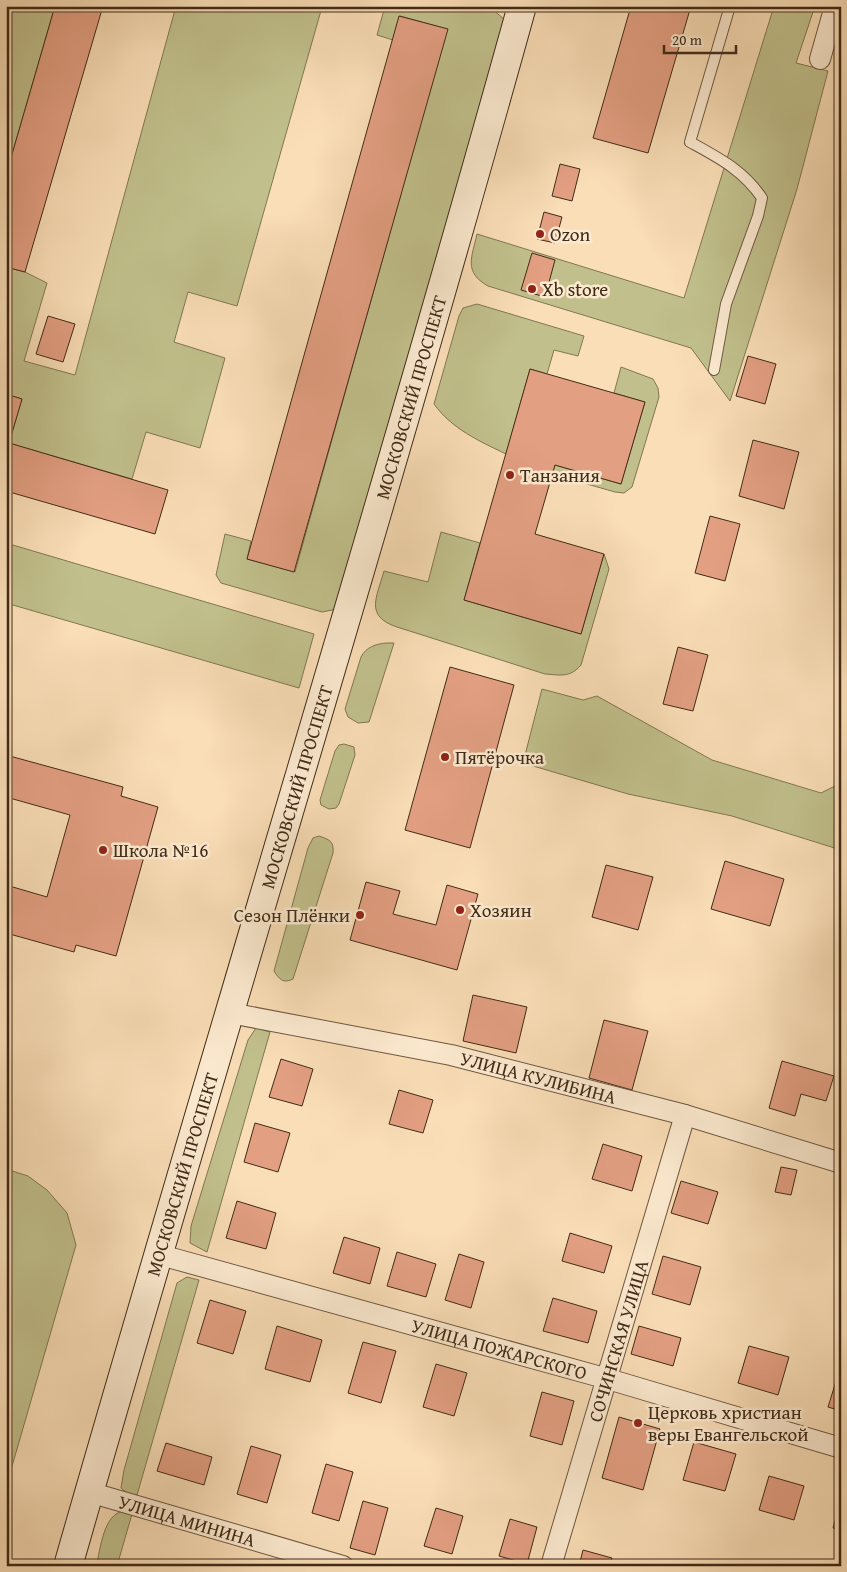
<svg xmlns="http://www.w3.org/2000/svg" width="847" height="1572" font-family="'Gentium Book Plus',serif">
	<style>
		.green { fill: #c1c08c; stroke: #817652 }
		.building { fill: #e39f82; stroke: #412b18 }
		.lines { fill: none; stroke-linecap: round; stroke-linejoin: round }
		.lane-casing { stroke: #6f5840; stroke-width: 12 }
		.street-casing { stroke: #6f5840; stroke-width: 22 }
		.secondary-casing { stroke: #412b18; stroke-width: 30 }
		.lane { stroke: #fcead0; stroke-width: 10 }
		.street { stroke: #fcead0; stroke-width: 20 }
		.secondary { stroke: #fcead0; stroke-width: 28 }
		.poi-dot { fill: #8f2418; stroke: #fcead0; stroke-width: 2 }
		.labels { text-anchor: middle; stroke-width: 5; stroke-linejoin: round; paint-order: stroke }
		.poi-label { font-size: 19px; fill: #412b18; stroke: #fcead0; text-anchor: start }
		.street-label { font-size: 19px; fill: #412b18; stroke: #fcead0 }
	</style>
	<rect width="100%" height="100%" fill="#fadeb7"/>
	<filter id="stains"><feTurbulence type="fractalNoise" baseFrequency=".004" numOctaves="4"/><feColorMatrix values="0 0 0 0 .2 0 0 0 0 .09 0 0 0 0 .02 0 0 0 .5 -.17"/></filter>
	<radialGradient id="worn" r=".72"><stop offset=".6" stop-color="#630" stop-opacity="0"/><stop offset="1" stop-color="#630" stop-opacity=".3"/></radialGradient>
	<path class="green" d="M6,6H55L6,175Z
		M176,6L322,7L237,306L188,292L174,342L225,358L200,448L146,432L132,479L9,443L22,399L6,394V267L25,272L47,283L24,361L75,375Z
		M385,6H483L492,9L505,20L343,608L322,612L221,583L216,575L225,534L251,541L247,559L295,572L447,29L400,16L393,40L377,35Z
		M774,6H815L796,63L828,71L797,189L730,401L691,348L488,286C463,272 472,257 477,234L684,298Z
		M477,304L584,336L578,356L554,350L547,374L530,369L506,454C479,441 452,429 434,404L459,316L463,308Z
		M621,367L653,379L658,388L659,397L632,487L624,493L615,492L552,474L555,465L621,484L645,402L614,393Z
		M441,532L480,543L464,600L581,634L604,554L609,569L581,665C570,678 560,675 545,674L397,627C364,616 377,597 384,571L428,582Z
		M6,543L314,634L299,688L6,603Z
		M386,643H394L369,722L358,723L348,717L345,709L361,657C366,647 376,644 386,643Z
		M542,689L583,700L597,696L712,760L821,793L841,783V850L732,816L628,794L523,763Z
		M344,744L354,747L355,755L339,804L336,808L329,809L321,805L320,800L335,751L339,745Z
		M319,836C330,840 334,841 333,853L293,979C283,984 279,979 274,971L308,848L313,838Z
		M256,1028L270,1032L207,1252L190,1243L191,1226L248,1040Z
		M6,1169L28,1176L47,1190L67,1213L76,1245L6,1487Z
		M187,1277L199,1280L137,1495L128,1494L121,1488L124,1470L177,1283Z
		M124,1511L132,1514L117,1566H96C101,1548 103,1514 124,1511Z"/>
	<path class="building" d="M55,6H103L25,272L6,267V175Z
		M631,6H691L648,153L593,138Z
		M399,16L448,29L294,572L247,559Z
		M560,164L580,169L572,201L552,196Z
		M544,212L562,217L555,243L537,239Z
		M532,253L555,260L545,297L521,290Z
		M48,316L75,324L63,362L36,354Z
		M748,356L776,364L765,404L736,396Z
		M530,369L645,402L621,484L555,465L535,534L604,554L581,634L464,600Z
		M6,394L22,399L9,443L6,442Z
		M753,440L799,452L784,509L739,496Z
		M9,443L168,490L155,534L6,491V451Z
		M710,516L740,524L725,581L695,573Z
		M678,647L708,655L693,711L663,704Z
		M450,667L514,685L470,848L405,830Z
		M6,755L123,787L121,796L158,807L116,956L76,945L74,952L6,933V885L47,897L70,815L6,797Z
		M725,861L784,879L770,926L711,909Z
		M606,865L653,877L638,930L592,917Z
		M366,882L400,891L393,914L436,925L447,885L478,894L457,970L350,940Z
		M473,995L527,1007L516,1053L463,1041Z
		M604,1020L648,1031L632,1090L589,1078Z
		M281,1059L313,1069L302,1106L269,1097Z
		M782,1061L834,1076L826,1101L801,1094L795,1116L769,1108Z
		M399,1090L433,1100L423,1133L389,1124Z
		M255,1123L290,1133L278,1172L244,1162Z
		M603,1144L642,1156L632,1191L592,1179Z
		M781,1167L797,1170L791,1195L775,1192Z
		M681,1181L718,1192L708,1224L671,1213Z
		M237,1201L276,1213L266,1249L226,1238Z
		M570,1233L612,1246L604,1273L562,1261Z
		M344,1237L380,1248L370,1284L333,1273Z
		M397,1252L436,1264L426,1297L387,1286Z
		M459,1254L484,1262L471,1308L445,1300Z
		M663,1256L701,1267L690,1305L652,1294Z
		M553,1298L597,1311L588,1343L543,1331Z
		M210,1300L246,1311L233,1354L197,1343Z
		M277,1326L322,1340L310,1382L265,1369Z
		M639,1326L681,1338L673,1366L631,1354Z
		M363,1342L396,1351L381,1403L348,1393Z
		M749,1346L789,1357L778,1395L738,1383Z
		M436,1364L467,1373L454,1416L423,1407Z
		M837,1378L841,1380V1411L828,1407Z
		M542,1392L574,1401L562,1445L530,1436Z
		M619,1417L660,1429L643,1490L602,1478Z
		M694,1442L736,1454L725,1491L683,1480Z
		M166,1443L212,1457L204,1485L157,1471Z
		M251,1446L281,1455L267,1503L237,1494Z
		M326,1464L353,1472L339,1521L312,1513Z
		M769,1476L804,1486L794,1520L759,1510Z
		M363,1501L388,1508L375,1555L350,1548Z
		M841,1502V1530L833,1528Z
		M436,1508L463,1516L452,1554L424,1546Z
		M510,1519L537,1527L527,1564L499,1556Z
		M583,1550L612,1558L610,1566H579Z"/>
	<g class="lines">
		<defs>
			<path id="lane" d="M714,370L726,304L758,216L762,198C743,170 719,158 690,142L730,6"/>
			<g id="street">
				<path d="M820,59L835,6"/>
				<path id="s1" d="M230,1013L451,1055L685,1115L841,1163"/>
				<path id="s2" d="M157,1254L608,1379L841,1448"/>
				<path id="s3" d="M89,1492L343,1566"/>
				<path id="s4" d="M551,1566L685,1115"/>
			</g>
			<g id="secondary">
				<path id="s5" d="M68,1566C217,1045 377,528 522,6"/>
			</g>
		</defs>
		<use href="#lane" class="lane-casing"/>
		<use href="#street" class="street-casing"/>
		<use href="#secondary" class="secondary-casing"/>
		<use href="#lane" class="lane"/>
		<use href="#street" class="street"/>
		<use href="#secondary" class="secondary"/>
	</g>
	<g class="poi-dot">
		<circle cx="540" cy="234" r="5"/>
		<circle cx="532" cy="289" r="5"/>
		<circle cx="510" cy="475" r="5"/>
		<circle cx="445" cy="757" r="5"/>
		<circle cx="103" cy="850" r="5"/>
		<circle cx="460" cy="910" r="5"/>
		<circle cx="360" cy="915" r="5"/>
		<circle cx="638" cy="1423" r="5"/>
	</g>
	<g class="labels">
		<g class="poi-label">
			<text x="550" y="241">Ozon</text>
			<text x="542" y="296">Xb store</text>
			<text x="520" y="482">Танзания</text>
			<text x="455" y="764">Пятёрочка</text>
			<text x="113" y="857">Школа №16</text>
			<text x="470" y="917">Хозяин</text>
			<text x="350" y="922" text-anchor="end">Сезон Плёнки</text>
			<text x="648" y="1419">Церковь христиан<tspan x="648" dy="22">веры Евангельской</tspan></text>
		</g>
		<g class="street-label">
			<text dy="7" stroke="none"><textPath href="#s5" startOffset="1218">МОСКОВСКИЙ ПРОСПЕКТ</textPath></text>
			<text dy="7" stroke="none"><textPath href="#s5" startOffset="812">МОСКОВСКИЙ ПРОСПЕКТ</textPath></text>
			<text dy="7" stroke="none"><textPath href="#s1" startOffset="315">УЛИЦА КУЛИБИНА</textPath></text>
			<text dy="7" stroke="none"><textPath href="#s5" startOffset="408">МОСКОВСКИЙ ПРОСПЕКТ</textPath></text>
			<text dy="7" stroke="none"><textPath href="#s4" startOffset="235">СОЧИНСКАЯ УЛИЦА</textPath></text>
			<text dy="7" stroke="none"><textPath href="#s2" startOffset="355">УЛИЦА ПОЖАРСКОГО</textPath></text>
			<text dy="7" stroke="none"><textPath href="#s3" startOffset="102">УЛИЦА МИНИНА</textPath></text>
		</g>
	</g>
	<rect width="847" height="1572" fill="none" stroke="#fadeb7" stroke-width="25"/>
	<rect x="8" y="8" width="832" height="1557" fill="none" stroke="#412b18" stroke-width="2.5"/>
	<rect x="12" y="12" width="822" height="1547" fill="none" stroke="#412b18"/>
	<path d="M664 45v8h72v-8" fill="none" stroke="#412b18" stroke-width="2.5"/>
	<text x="672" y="45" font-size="15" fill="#412b18" stroke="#fcead0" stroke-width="4" paint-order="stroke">20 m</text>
	<rect width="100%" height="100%" filter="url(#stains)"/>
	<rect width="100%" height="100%" fill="url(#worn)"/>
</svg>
